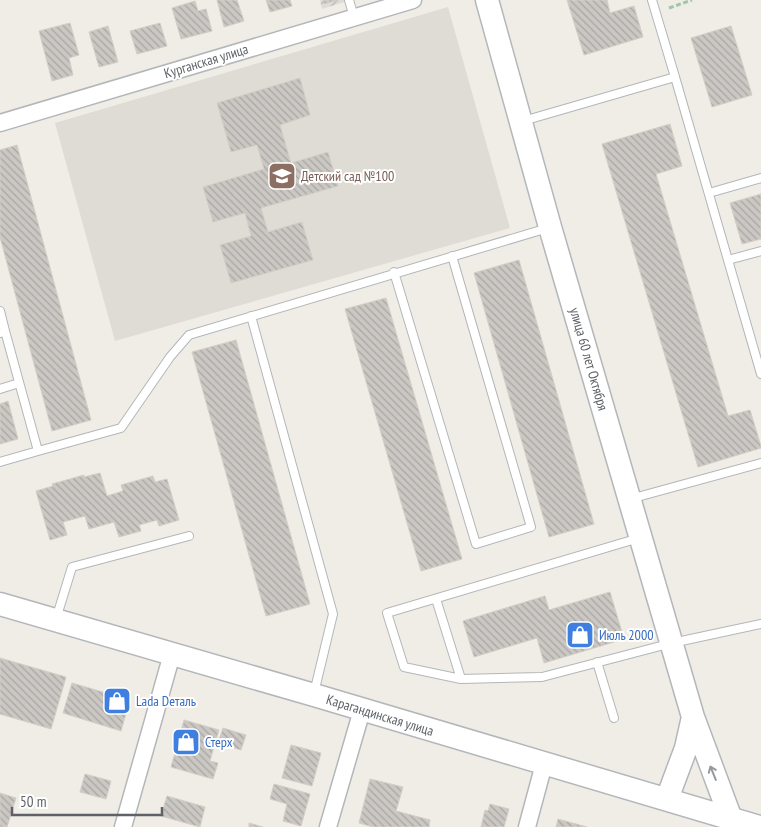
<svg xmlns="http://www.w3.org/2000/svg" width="761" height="827" font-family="'PT Sans Narrow',sans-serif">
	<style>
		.industrial { fill: url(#industrial-furrows) }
		.education { fill: #dfdcd5 }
		.building { fill: url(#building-back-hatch); stroke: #d3cec5 }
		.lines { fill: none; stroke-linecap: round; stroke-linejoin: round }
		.service-casing { stroke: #b3b7ba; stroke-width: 10 }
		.minor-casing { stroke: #b3b7ba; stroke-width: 19 }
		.secondary-casing { stroke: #b3b6ba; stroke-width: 25 }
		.path { stroke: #9ec6a8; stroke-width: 3; stroke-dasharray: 5 2.5; stroke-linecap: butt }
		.service { stroke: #fff; stroke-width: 8 }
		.minor { stroke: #fff; stroke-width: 16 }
		.secondary { stroke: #fff; stroke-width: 22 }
		.oneway { stroke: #96999c }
		.labels { text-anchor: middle; stroke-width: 4; stroke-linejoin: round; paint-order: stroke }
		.street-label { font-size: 14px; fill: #5e6266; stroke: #fff }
		.education-label { font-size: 14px; fill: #785e54; stroke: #fff; text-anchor: start }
		.shop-label { font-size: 14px; fill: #366cbe; stroke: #fff; text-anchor: start }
	</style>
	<defs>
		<pattern id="industrial-furrows" width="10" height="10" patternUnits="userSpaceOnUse" patternTransform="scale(1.25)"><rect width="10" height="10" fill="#dedcd8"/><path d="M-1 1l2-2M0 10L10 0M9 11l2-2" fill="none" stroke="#b7b6b3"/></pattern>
		<pattern id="building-back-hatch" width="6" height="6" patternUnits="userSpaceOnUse" patternTransform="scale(1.25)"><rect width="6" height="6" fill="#cbc8c4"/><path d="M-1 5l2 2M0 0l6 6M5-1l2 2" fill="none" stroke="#a8a6a3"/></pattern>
	</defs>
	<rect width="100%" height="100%" fill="#efede6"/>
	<path class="industrial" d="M320,0H351L322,9Z"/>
	<path class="education" d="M448,7L510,228L115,341L55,123Z"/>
	<path class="building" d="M217,0H237L244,21L224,27Z
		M266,0H290L292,6L270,12Z
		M323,0H338L324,4Z
		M567,0H607L610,13L634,6L643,37L584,55Z
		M195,1L198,11L206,9L212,31L181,39L172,8Z
		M70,23L79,55L69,58L73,75L52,81L39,31Z
		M160,23L167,46L137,54L130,31Z
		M108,26L118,62L99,67L89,32Z
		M731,26L752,95L712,107L691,38Z
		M300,78L310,115L280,125L291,163L328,152L338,186L261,208L268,232L302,222L313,260L231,283L220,245L251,236L245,213L213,222L203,187L264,169L257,145L231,152L217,103Z
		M670,124L682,166L656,174L728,416L750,410L761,446V448L698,467L602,144Z
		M17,145L91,420L52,431L0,237V150Z
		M761,194V239L742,244L730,203Z
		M519,260L594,524L549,537L474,273Z
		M386,298L462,559L421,571L345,309Z
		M236,340L310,604L266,616L192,352Z
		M8,401L18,439L0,444V404Z
		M100,473L107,496L123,491L121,485L153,476L155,482L167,479L179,520L159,526L157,520L139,525L141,531L119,537L114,522L89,529L85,516L63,522L67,535L50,540L36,491L53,486L52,484L84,475V477Z
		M610,592L624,639L544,663L537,638L474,657L463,621L545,596L549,610Z
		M0,658L66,677L51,729L0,714Z
		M72,683L130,700L121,731L63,713Z
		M184,720L219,730L210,761L218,763L213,779L171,767Z
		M223,728L246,735L241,750L218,743Z
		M291,745L321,753L312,786L282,778Z
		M85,774L111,781L106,799L80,792Z
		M370,779L403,787L396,811L430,820L429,827H373L359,823Z
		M274,784L310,794L301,826L283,821L287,804L270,799Z
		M0,793L16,798L7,827H0Z
		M167,796L205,807L200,827L161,816Z
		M490,804L509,809L504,827H481L485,810L488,811Z
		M558,819L587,827H556Z
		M249,823L263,827H249Z"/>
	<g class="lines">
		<defs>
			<path id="service" d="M349,0L354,17
				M652,0L675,77
				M523,121L675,77L761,374
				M709,193L761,178
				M728,260L761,251
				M394,272L476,544L531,527L452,256
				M0,311L5,331L0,333
				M251,316L333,614L314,693
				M0,389L19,383
				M38,451L121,428L170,357L189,335L548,228
				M0,462L38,451L5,331
				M630,499L761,463
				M639,538L387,613L404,667L461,679L542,677L672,643L761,624
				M436,599L461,679
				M56,619L72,567L189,536
				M597,662L614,718"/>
			<path id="minor" d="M0,123L413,0
				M123,827L172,654
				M328,827L362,710
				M527,827L544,764"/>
			<path id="secondary" d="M487,0L550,227L693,717L731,819
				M0,604L314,695L759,827
				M667,799L686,748L693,717"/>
		</defs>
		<use href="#service" class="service-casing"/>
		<use href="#minor" class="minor-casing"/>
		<use href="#secondary" class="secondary-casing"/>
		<path class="path" d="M669,8L692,0"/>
		<use href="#service" class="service"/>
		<use href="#minor" class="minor"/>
		<use href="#secondary" class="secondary"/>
	</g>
	<defs><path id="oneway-shaft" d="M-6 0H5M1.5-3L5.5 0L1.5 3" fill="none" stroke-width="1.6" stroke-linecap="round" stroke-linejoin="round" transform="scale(1.25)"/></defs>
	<use class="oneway" href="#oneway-shaft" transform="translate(713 773) rotate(-112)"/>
	<defs>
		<symbol id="school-square" viewBox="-11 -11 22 22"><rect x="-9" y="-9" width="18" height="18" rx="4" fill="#8d6e63" stroke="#fff"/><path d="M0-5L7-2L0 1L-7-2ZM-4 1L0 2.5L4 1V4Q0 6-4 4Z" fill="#fff"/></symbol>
		<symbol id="shop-square" viewBox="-11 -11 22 22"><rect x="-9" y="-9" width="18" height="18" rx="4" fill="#3f7fe0" stroke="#fff"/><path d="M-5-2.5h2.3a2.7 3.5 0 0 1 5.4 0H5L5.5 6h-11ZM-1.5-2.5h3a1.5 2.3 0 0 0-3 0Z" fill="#fff"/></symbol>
	</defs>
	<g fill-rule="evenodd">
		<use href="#school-square" x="266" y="160" width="32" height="32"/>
		<use href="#shop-square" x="564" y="619" width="32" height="32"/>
		<use href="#shop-square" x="101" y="685" width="32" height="32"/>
		<use href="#shop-square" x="170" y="726" width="32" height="32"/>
	</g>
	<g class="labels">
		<g class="street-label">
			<text transform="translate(206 61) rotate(-17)" y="5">Курганская улица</text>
			<text transform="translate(589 359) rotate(74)" y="5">улица 60 лет Октября</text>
			<text transform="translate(380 715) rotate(17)" y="5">Карагандинская улица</text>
		</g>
		<g class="education-label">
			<text x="301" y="181">Детский сад №100</text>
		</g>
		<g class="shop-label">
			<text x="599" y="640">Июль 2000</text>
			<text x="136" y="706">Lada Dеталь</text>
			<text x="205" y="747">Стерх</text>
		</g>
	</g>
	<path d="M12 807v8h150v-8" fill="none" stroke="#5e6266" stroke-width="2.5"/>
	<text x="20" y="807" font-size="15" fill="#5e6266" stroke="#ffffff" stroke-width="4" paint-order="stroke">50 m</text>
</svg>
